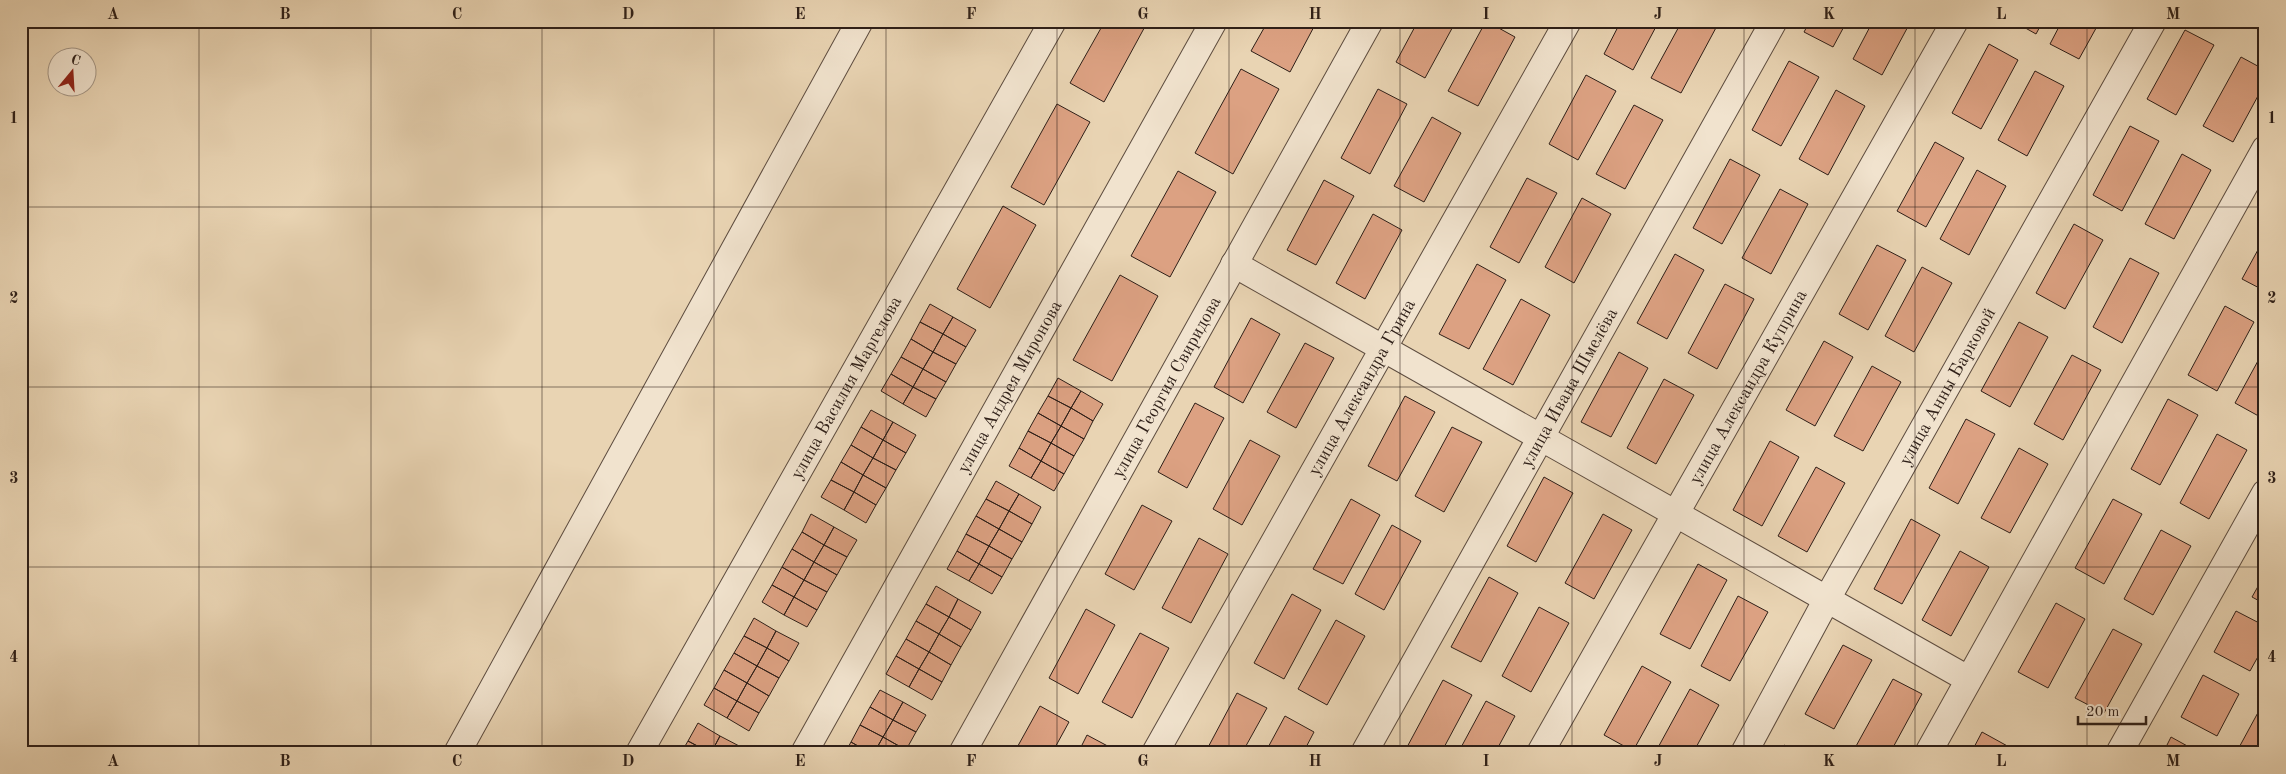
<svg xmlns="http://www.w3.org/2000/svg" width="2286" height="774" font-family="'Old Standard TT',serif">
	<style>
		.building { fill: #dca182; stroke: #2e1f18 }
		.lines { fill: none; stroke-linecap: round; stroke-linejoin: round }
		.minor-casing { stroke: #5d4c3f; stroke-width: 28 }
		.minor { stroke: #f1e3ce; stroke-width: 26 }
		.grid { fill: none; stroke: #2e1f18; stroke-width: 1; stroke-opacity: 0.55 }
		.labels { text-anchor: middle; stroke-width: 5; stroke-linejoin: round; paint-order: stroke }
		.street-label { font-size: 18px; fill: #2e1f18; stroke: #f1e3ce }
		.neatline { fill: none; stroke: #2e1f18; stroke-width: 2 }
		.grid-label { font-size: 16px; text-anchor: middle; font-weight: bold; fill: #2e1f18 }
	</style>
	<rect width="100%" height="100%" fill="#e9d4b3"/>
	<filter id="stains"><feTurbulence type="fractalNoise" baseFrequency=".004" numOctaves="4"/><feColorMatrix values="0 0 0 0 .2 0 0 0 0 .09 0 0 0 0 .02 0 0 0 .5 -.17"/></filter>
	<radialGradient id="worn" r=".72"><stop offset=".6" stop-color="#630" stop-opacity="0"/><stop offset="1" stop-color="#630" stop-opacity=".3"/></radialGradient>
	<path class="building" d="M1105,21H1148L1104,102L1070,83Z
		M1268,21H1317L1290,72L1251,51Z
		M1418,21H1456L1425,78L1396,62Z
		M1486,21L1515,37L1478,106L1448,91Z
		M1621,21H1659L1633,70L1604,54Z
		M1682,21H1713L1718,24L1681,93L1651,78Z
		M1810,21H1847L1833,47L1804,32Z
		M1873,21H1911L1882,75L1853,59Z
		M2013,21H2043L2036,34Z
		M2062,21H2100L2079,59L2050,44Z
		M2261,21H2265V33L2257,29Z
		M2185,30L2214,45L2176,115L2147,99Z
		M1989,44L2018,60L1981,129L1952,113Z
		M2241,57L2265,70V83L2233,142L2203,126Z
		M1789,61L1819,77L1781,146L1752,130Z
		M1241,69L1279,89L1233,174L1195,153Z
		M2035,71L2064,86L2027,156L1998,140Z
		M1586,75L1616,91L1578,160L1549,144Z
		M1378,89L1407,104L1370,174L1341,158Z
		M1836,90L1865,106L1828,175L1799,159Z
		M1057,104L1090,122L1044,205L1011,187Z
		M1634,105L1663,120L1625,189L1596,174Z
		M1432,117L1461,133L1424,202L1394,186Z
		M2130,126L2159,141L2122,211L2093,195Z
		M1935,142L1964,158L1926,227L1897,211Z
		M2182,154L2211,170L2174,239L2145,224Z
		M1730,159L1760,175L1722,244L1693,228Z
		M1977,170L2006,186L1969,255L1940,239Z
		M1178,171L1216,192L1170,277L1131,256Z
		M1527,178L1557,193L1519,263L1490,247Z
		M1324,180L1354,196L1316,265L1287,250Z
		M1780,189L1808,204L1771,274L1742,258Z
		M1582,198L1611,214L1574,283L1545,267Z
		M1003,206L1036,225L990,308L957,289Z
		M1373,214L1402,230L1365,299L1336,283Z
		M2074,224L2103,240L2065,309L2036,293Z
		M2265,237V291L2242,279Z
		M1877,245L1906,260L1868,330L1839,314Z
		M1675,254L1704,270L1667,339L1637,323Z
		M2130,258L2159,273L2122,343L2093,327Z
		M1477,264L1506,280L1469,349L1439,334Z
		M1922,267L1952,283L1914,352L1885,336Z
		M1120,275L1158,296L1112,381L1073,360Z
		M1725,284L1754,299L1717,369L1688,353Z
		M1521,299L1550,315L1513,385L1483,369Z
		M930,304L953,317L943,334L920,322Z
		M2225,306L2254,322L2217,391L2188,375Z
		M953,317L976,330L966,347L943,334Z
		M1251,318L1280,334L1243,403L1214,387Z
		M920,322L943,334L933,352L911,339Z
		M2019,322L2048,337L2010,407L1981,391Z
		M943,334L966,347L956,364L933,352Z
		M911,339L933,352L923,369L901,357Z
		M1824,341L1853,357L1815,426L1786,410Z
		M1305,343L1334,358L1296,428L1267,412Z
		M2265,348V417L2264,419L2235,403Z
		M933,352L956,364L946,382L923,369Z
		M1619,352L1648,368L1611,437L1581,422Z
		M2072,355L2101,370L2063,440L2034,424Z
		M901,357L923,369L913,387L891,374Z
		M1872,366L1901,382L1863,451L1834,436Z
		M923,369L946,382L936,399L913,387Z
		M891,374L913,387L903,404L881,391Z
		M1058,378L1081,391L1071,408L1048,396Z
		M1664,379L1694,395L1656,464L1627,448Z
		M913,387L936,399L926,417L903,404Z
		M1081,391L1103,404L1093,421L1071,408Z
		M1048,396L1071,408L1061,426L1038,413Z
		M1405,396L1435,412L1397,481L1368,466Z
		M2168,399L2198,415L2160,485L2131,469Z
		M1195,403L1224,418L1187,488L1158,472Z
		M1071,408L1093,421L1084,439L1061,426Z
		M871,410L893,422L883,440L861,427Z
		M1038,413L1061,426L1051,443L1028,431Z
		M1966,419L1995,434L1958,504L1929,488Z
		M893,422L916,435L906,453L883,440Z
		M1061,426L1084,439L1074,456L1051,443Z
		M861,427L883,440L873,458L851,445Z
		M1452,427L1482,442L1444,512L1415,496Z
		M1028,431L1051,443L1041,461L1019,448Z
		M2217,434L2247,450L2209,519L2180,503Z
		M883,440L906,453L896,470L873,458Z
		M1250,440L1280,456L1242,525L1213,509Z
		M1770,441L1799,457L1762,526L1733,510Z
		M1051,443L1074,456L1064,474L1041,461Z
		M851,445L873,458L863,475L841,462Z
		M1019,448L1041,461L1031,478L1009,466Z
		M2019,448L2048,464L2010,533L1981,518Z
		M873,458L896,470L886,488L863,475Z
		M1041,461L1064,474L1054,491L1031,478Z
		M841,462L863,475L854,492L831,480Z
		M1816,467L1845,483L1807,552L1778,536Z
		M863,475L886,488L876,505L854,492Z
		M1544,477L1573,493L1536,562L1507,546Z
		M831,480L854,492L844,510L821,497Z
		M996,481L1019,494L1009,511L986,499Z
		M854,492L876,505L866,523L844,510Z
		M1019,494L1041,507L1032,524L1009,511Z
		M986,499L1009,511L999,529L976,516Z
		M1351,499L1380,515L1343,584L1313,569Z
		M2113,499L2142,514L2104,584L2075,568Z
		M1142,505L1172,521L1134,590L1105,574Z
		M1009,511L1032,524L1022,542L999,529Z
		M811,514L834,527L824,545L802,532Z
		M1603,514L1632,530L1594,599L1565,583Z
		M976,516L999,529L989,546L966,534Z
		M1911,519L1940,535L1902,604L1874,589Z
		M1392,525L1421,541L1384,610L1355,594Z
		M834,527L857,540L847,557L824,545Z
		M999,529L1022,542L1012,559L989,546Z
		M2161,530L2191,546L2153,615L2124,599Z
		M802,532L824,545L814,562L792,549Z
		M966,534L989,546L979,564L957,551Z
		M1199,538L1228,554L1191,623L1162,608Z
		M824,545L847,557L837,575L814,562Z
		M989,546L1012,559L1002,577L979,564Z
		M792,549L814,562L804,580L782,567Z
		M957,551L979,564L969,581L947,569Z
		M1960,551L1989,567L1951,636L1922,620Z
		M814,562L837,575L827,592L804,580Z
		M979,564L1002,577L992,594L969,581Z
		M1698,564L1727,580L1690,649L1660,634Z
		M782,567L804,580L794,597L772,585Z
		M2265,574V604L2252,597Z
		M1489,577L1518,593L1481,662L1451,647Z
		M804,580L827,592L817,610L794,597Z
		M772,585L794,597L784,615L762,602Z
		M936,586L958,599L949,617L926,604Z
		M1292,594L1321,610L1284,679L1254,663Z
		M1738,596L1768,612L1730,681L1701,666Z
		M794,597L817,610L807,627L784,615Z
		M958,599L981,612L971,630L949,617Z
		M2056,603L2085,619L2048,688L2018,672Z
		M926,604L949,617L939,634L916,621Z
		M1539,607L1569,623L1531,692L1502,676Z
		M1086,609L1115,625L1078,694L1049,678Z
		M2236,611L2265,626V644L2250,671L2214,652Z
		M949,617L971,630L961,647L939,634Z
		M754,618L776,631L767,648L744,636Z
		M1336,620L1365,636L1327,705L1298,689Z
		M916,621L939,634L929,652L906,639Z
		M2113,629L2142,644L2104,713L2075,698Z
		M776,631L799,643L789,661L767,648Z
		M1140,633L1169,648L1132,718L1102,702Z
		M939,634L961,647L951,665L929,652Z
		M744,636L767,648L757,666L734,653Z
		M906,639L929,652L919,669L896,656Z
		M1843,645L1872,660L1834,729L1805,714Z
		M767,648L789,661L779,678L757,666Z
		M929,652L951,665L942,682L919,669Z
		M734,653L757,666L747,683L724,670Z
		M896,656L919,669L909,687L886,674Z
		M757,666L779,678L769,696L747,683Z
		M1642,666L1671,682L1633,751L1604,735Z
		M919,669L942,682L932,700L909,687Z
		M724,670L747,683L737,701L714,688Z
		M2203,675L2239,694L2217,736L2181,717Z
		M1893,679L1922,694L1890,753H1864L1855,748Z
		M1443,680L1472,695L1441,753H1413L1406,749Z
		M747,683L769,696L759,713L737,701Z
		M714,688L737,701L727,718L704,705Z
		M1690,689L1719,705L1693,753H1655Z
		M880,690L903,702L893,720L870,707Z
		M1237,693L1267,708L1242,753H1205Z
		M737,701L759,713L749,731L727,718Z
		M1486,701L1515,716L1495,753H1458Z
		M903,702L926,715L916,732L893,720Z
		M1040,706L1069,722L1052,753H1014Z
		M870,707L893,720L883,737L860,725Z
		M2261,707L2265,709V753H2236Z
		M1285,716L1314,732L1303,753H1265Z
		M893,720L916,732L906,750L883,737Z
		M698,723L720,736L711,753L688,741Z
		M860,725L883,737L874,753H870L851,742Z
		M1982,732L2011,748L2009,753H1971Z
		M1087,735L1117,751L1115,753H1078Z
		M720,736L743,748L741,753H711Z
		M883,737L906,750L904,753H874Z
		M2171,737L2200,753H2163Z
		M688,741L710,753H681Z
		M851,742L870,753H845Z
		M1784,745L1799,753H1779Z"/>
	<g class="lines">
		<defs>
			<g id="minor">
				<path d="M1234,264L1968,679"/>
				<path d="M457,753L860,21"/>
				<path id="s1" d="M639,753L1053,21"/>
				<path id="s2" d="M804,753L1214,21"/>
				<path id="s3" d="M962,753L1370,21"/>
				<path id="s4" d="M1155,753L1568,21"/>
				<path id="s5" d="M1364,753L1774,21"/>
				<path id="s6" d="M1540,753L1955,21"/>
				<path id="s7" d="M1744,753L1827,599L2153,21"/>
				<path d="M1928,753L2265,149"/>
				<path d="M2119,753L2265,493"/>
			</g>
		</defs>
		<use href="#minor" class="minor-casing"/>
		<use href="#minor" class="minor"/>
	</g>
	<path class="grid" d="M199,21V753M371,21V753M542,21V753M714,21V753M886,21V753M1057,21V753M1229,21V753M1400,21V753M1572,21V753M1744,21V753M1915,21V753M2087,21V753M21,207H2265M21,387H2265M21,567H2265"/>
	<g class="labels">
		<g class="street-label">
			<text dy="6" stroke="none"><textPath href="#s4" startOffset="420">улица Александра Грина</textPath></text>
			<text dy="6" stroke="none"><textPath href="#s7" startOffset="419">улица Анны Барковой</textPath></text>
			<text dy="6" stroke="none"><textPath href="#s1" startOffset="420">улица Василия Маргелова</textPath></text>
			<text dy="6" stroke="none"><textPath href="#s2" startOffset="420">улица Андрея Миронова</textPath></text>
			<text dy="6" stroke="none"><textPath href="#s3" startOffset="419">улица Георгия Свиридова</textPath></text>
			<text dy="6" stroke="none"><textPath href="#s5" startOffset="419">улица Ивана Шмелёва</textPath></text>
			<text dy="6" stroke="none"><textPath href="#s6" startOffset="421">улица Александра Куприна</textPath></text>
		</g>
	</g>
	<rect width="2286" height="774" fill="none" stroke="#e9d4b3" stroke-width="55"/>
	<g transform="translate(72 72) rotate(18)"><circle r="24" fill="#f1e3ce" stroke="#a39585"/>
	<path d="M0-4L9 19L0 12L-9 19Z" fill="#8f2418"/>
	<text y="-8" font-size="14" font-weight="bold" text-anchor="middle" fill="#2e1f18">С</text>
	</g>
	<path d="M2078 716v8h68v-8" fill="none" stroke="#2e1f18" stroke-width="2.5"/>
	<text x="2086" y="716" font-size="15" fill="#2e1f18" stroke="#f1e3ce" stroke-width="4" paint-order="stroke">20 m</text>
	<rect x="28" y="28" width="2230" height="718" class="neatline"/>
	<g class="grid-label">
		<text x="113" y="19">A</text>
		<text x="285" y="19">B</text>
		<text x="457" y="19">C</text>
		<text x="628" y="19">D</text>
		<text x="800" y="19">E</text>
		<text x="971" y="19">F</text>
		<text x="1143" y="19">G</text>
		<text x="1315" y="19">H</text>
		<text x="1486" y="19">I</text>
		<text x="1658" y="19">J</text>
		<text x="1829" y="19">K</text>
		<text x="2001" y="19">L</text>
		<text x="2173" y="19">M</text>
		<text x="14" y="123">1</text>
		<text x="2272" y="123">1</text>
		<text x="14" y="303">2</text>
		<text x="2272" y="303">2</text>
		<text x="14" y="483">3</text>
		<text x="2272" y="483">3</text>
		<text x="14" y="662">4</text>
		<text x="2272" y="662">4</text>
		<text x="113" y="766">A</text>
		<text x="285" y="766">B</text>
		<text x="457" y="766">C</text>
		<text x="628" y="766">D</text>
		<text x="800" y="766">E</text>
		<text x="971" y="766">F</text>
		<text x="1143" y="766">G</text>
		<text x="1315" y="766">H</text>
		<text x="1486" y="766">I</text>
		<text x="1658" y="766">J</text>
		<text x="1829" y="766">K</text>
		<text x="2001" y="766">L</text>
		<text x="2173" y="766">M</text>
	</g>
	<rect width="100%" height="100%" filter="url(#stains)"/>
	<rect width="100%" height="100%" fill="url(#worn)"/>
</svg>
